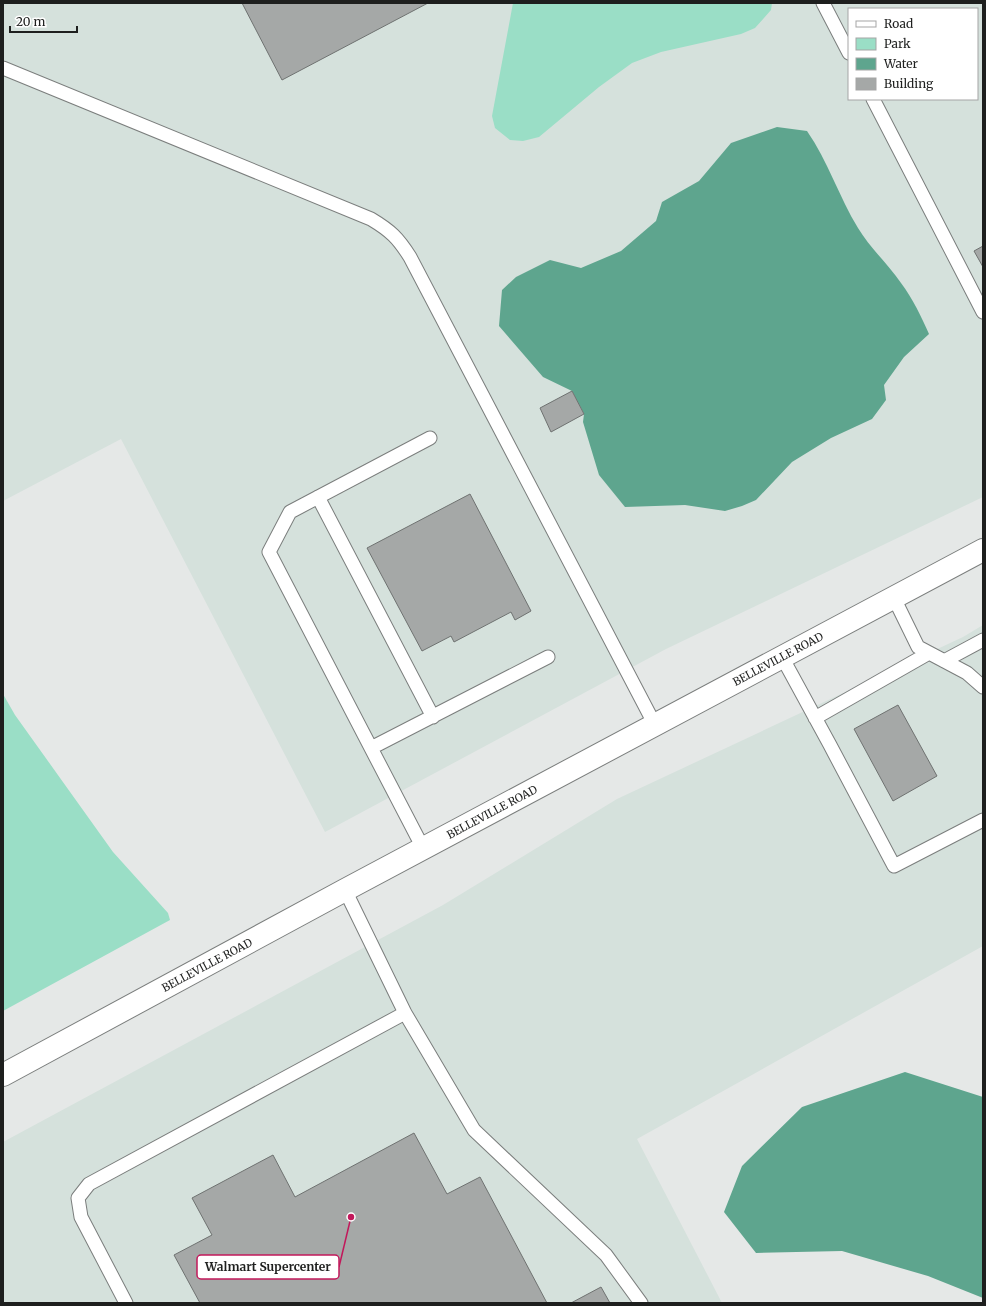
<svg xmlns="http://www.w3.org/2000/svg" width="986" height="1306" font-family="Merriweather,serif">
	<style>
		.built { fill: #d5e1dc; fill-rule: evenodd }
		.green { fill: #9adec6 }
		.water { fill: #5ea58e }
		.building { fill: #a5a8a7; stroke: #6f7271 }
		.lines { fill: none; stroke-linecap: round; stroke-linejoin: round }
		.service-casing { stroke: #7b7e7d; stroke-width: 15 }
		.secondary-casing { stroke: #7b7e7d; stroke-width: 24 }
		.service { stroke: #fff; stroke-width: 13 }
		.secondary { stroke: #fff; stroke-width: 22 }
		.labels { text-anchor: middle; stroke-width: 4; stroke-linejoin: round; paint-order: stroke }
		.street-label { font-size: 11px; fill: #1e1f1e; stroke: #fff }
		.leader { fill: none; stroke: #c2185b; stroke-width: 1.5 }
		.callout-dot { fill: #c2185b; stroke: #fff; stroke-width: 1.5 }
		.callout { fill: #fff; stroke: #c2185b; stroke-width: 1.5 }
		.callout-label { font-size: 12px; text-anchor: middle; font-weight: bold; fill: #1e1f1e }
	</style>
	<rect width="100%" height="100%" fill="#e5e8e7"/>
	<path class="built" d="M3,3H983V497L666,649L325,832L121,439L3,501ZM849,9H977V99H849Z
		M983,625V946L637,1139L722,1303H3V1142L443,905L617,799L963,637Z"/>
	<path class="green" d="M513,3H772L771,10L755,28L741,34L661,52L632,63L599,87L539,137L523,141L510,140L495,128L492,116Z
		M3,694L15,715L113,852L168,913L170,920L3,1011Z"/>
	<path class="water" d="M777,127L807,131C828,161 839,197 858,228C870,248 888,264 901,283C913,299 921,316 929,334L904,357L884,385L886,400L872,419L831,438L792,462L756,500L742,506L725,511L685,505L625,507L599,475L583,422L584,414L572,391L543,377L499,326L502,290L516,277L550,260L581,268L621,251L656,221L662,202L699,181L731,143Z
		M905,1072L983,1097V1298L928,1276L842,1251L756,1253L724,1212L742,1166L802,1107Z"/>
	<path class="building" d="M242,3H428L282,80Z
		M983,246V267L974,251Z
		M572,391L584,414L551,432L540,408Z
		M470,494L531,611L515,620L511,612L454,642L451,636L422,651L367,548Z
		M898,705L937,776L893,801L854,729Z
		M414,1133L447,1194L480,1177L547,1303H200L174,1255L212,1235L192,1198L273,1155L295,1197Z
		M601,1287L610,1303H571Z"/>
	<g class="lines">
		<defs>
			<path id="service" d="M823,3L849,53
				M3,68L371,219C391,231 398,238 410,257L655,725
				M873,99L983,312
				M318,497L433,717
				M894,598L918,647L967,673L983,687
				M782,657L830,745L894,866L983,820
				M944,661L983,640
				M815,718L929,653
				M371,748L548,657
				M423,848L269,552L290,512L430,438
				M345,890L405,1013L474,1130L606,1255L641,1303
				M126,1303L81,1217L78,1198L89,1184L405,1013"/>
			<path id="secondary" d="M3,1075L345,890L983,550"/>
		</defs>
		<use href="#service" class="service-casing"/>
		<use href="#secondary" class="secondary-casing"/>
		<use href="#service" class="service"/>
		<use href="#secondary" class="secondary"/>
	</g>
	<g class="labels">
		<g class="street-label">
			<text transform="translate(778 659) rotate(-28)" y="4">BELLEVILLE ROAD</text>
			<text transform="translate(492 812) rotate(-28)" y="4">BELLEVILLE ROAD</text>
			<text transform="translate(207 965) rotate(-28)" y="4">BELLEVILLE ROAD</text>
		</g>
	</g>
	<path class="leader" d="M351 1217L339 1267"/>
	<circle class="callout-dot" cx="351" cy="1217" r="4"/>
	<rect class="callout" x="197" y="1255" width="142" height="24" rx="4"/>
	<g class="callout-label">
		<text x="268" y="1271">Walmart Supercenter</text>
	</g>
	<rect width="986" height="1306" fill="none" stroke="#1e1f1e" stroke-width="8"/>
	<rect x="848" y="8" width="130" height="92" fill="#ffffff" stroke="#a5a5a5"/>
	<rect x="856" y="21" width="20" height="6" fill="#ffffff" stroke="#a5a5a5"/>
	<text x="884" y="28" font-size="12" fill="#1e1f1e">Road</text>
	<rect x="856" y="38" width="20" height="12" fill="#9adec6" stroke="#a5a5a5"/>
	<text x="884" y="48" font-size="12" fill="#1e1f1e">Park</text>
	<rect x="856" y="58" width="20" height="12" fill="#5ea58e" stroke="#a5a5a5"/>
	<text x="884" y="68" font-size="12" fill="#1e1f1e">Water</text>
	<rect x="856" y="78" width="20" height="12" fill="#a5a8a7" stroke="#a5a5a5"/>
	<text x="884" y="88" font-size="12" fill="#1e1f1e">Building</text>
	<path d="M10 26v6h67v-6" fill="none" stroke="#1e1f1e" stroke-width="2"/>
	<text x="16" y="26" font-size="12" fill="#1e1f1e" stroke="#ffffff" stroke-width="3" paint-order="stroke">20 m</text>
</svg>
